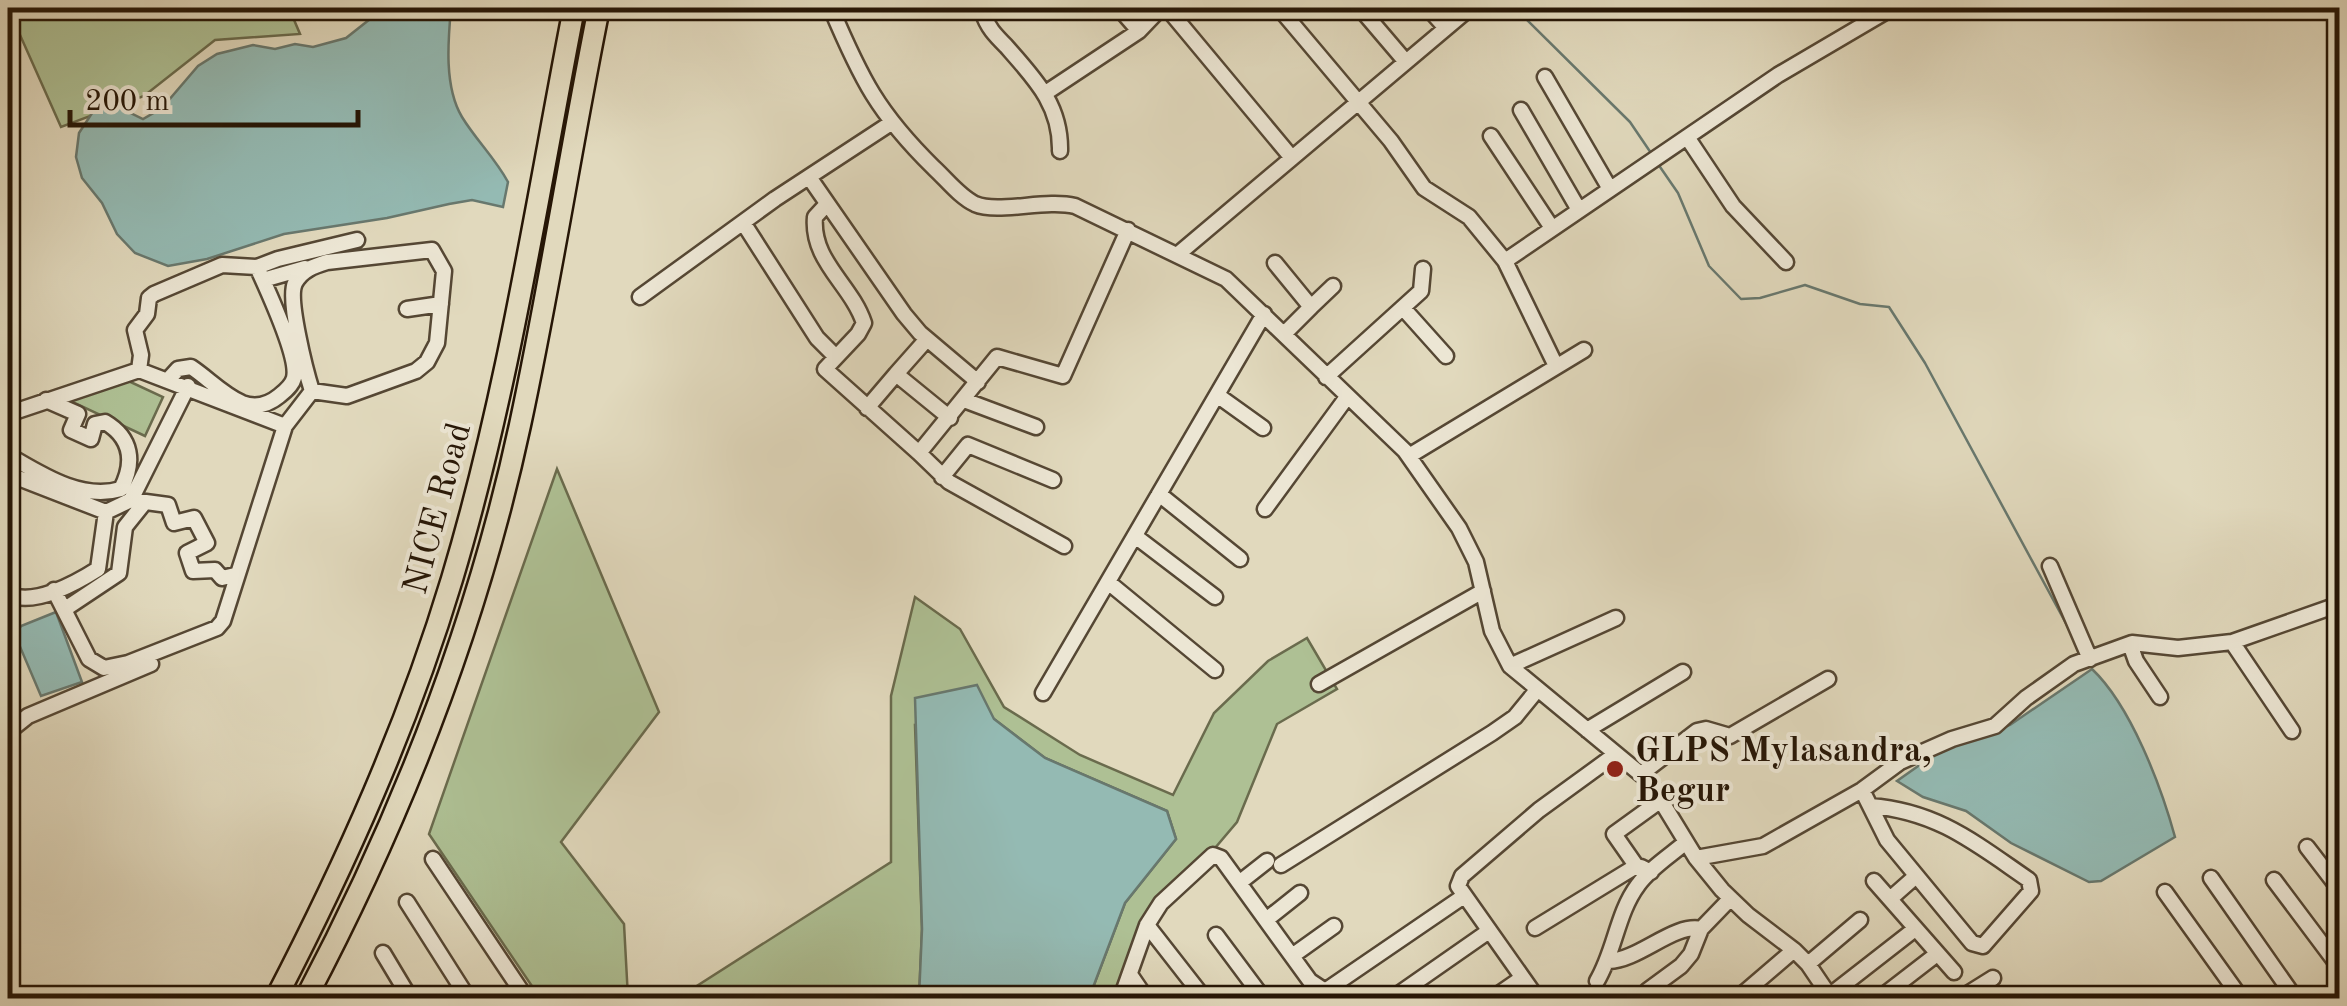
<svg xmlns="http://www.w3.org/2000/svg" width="2347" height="1006" font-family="'Old Standard TT',serif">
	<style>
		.green { fill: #aec094; stroke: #6a6b4d; stroke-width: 2.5 }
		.water { fill: #94bab3; stroke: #68786e; stroke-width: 2.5 }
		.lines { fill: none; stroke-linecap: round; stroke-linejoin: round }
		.stream { stroke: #68786e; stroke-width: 2.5 }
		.minor-casing { stroke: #554734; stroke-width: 19 }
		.highway-casing { stroke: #261606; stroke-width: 25 }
		.minor { stroke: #ece6d4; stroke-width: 14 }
		.highway { stroke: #e1d9bd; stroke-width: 20 }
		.poi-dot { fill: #8f2418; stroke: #ece6d4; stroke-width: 4 }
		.labels { text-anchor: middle; stroke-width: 8; stroke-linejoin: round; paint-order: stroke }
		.street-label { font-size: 35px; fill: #261606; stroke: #ece6d4 }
		.poi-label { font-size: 35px; font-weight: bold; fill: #261606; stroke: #ece6d4; text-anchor: start }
	</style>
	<rect width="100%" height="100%" fill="#e1d9bd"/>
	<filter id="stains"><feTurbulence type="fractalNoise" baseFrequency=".002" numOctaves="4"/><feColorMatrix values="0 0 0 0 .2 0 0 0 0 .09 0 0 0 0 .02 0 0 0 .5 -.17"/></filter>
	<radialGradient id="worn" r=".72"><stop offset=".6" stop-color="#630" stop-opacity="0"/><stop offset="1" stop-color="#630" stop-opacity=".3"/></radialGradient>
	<path class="green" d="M8,8H289L300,34L215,40L144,96L61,127Z
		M122,378L163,397L145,436L66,399Z
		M557,469L659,712L561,842L624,924L628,998H540L429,834Z
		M915,597L960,629L1004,707L1080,755L1173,795L1214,713L1268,661L1307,638L1337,689L1277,724L1237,822L1154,920L1130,998H1089L1125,903L1176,839L1167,811L1045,758L994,719L915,725L922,929L919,998H678L891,862V696Z"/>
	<path class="water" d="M384,8H451C448,41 444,87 462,117C476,140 495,158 508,182L503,207L472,200L449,204L387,218L284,234L207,259L168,266L135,253L117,234L102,203L82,178L76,157L79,133L96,107L110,103L143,119L162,108L198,66L217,54L253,45L275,49L295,44L313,47L346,38Z
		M56,612L82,682L41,696L15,635L21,626Z
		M2092,669C2131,706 2161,786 2175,837L2101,881L2089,882L2011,843L1966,811L1923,797L1897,781L1938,752L2010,725Z
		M977,685L994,719L1045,758L1167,811L1176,839L1125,903L1089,998H919L922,929L915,698Z"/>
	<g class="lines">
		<path class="stream" d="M1515,8L1630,122L1651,153
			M1658,164L1678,193L1709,266L1741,299L1760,298L1805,285L1860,304L1889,307L1925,363L2069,629"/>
		<defs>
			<path id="minor" d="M831,8C861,79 878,113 934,168C947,180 960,197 975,204C998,214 1045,199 1075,206L1226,279L1405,451L1459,528L1476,562L1492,631L1510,666L1649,781L1696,858L1722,890L1748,915L1794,950L1808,964L1831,998
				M986,8L983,13C987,27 996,36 1006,46C1035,79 1061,105 1060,151
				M1119,8L1139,31L1161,8
				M1167,8L1292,158
				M1279,8L1391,141L1424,188L1469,217L1505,261L1556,366
				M1360,8L1406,62
				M1428,8L1446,28
				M1545,77L1610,189
				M1047,92L1139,31
				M1521,110L1579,210
				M1491,136L1552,228
				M1687,137L1733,206L1786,262
				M809,177L904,314L920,333L978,382
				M827,204L815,217C811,261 851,284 864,323L858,334L825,369L919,453L997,357L1063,376L1128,230
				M744,224L817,338L836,357
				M1177,255L1470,8
				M1505,261L1778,75L1892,8
				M1275,263L1311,307L1284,334
				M263,280L305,268
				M640,297L775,199L891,123
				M1311,307L1333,286
				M1403,308L1446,356
				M407,309L441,304
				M139,370L141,355L135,330L147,314L149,298L154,294L222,265L257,267L278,259L357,240
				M896,374L927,339
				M1326,377L1421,291L1423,269
				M168,380L178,369L191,367C209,379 222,394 242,403C255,408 268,405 279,396C284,392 292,386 294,378C299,357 267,289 257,267
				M1217,395L1263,428
				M964,400L1036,427
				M867,408L896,374L950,418
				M8,414L139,370L285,426
				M919,453L949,482L1064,546
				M8,455C41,474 81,501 121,489C135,462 132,438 105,422L95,424L91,439L71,430L78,414L46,400
				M1409,456L1584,350
				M8,474L106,512L131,500L168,505L174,523L194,518L207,543L187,553L193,571L215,570L222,578L235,575
				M942,477L968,445L1053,480
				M1159,494L1240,559
				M131,500L188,386
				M1265,509L1347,397
				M1135,536L1215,597
				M2050,566L2090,659
				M1108,582L1215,670
				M54,590L89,659L104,668L128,663L217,628L223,621L285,426L312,391C306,372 287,299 295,283C302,270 314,266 327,262L432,250L444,271L437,343L427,362L416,371L347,396L312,391
				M8,594C33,607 76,583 98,569L106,512
				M65,609L119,573L125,527L145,502
				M2232,642L2292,731
				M2130,644L2136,661L2160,697
				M1510,666L1616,618
				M1319,684L1483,591
				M1043,693L1264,314
				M1587,730L1683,672
				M8,732L28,716L151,664
				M1641,774L1697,731L1706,729L1730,736L1828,679
				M1862,790L1887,840L1972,943L1983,946L2031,891L2029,880C1975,843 1937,811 1870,806
				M2307,847L2340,890
				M1696,858L1763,846L1862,790L1900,762L1952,739L1995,726L2026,698L2074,664L2132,643L2178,648L2232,642L2340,604
				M433,859L526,998
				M1281,865L1492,733L1515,717L1537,690
				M1637,867L1614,834L1661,800
				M2211,878L2295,998
				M2274,880L2340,968
				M1874,881L1954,972
				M1239,883L1267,861
				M2165,892L2241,998
				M1890,899L1916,876
				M407,902L468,998
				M1266,920L1300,893
				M1147,925L1204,998
				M1535,928L1633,868L1641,867L1651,872
				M1216,935L1263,998
				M383,953L410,998
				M1292,956L1334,926
				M1609,961C1639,960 1674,923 1701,929
				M1808,964L1860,920
				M1131,976L1146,998
				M1597,981C1615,951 1617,913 1638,885C1650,868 1671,855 1686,842
				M1647,991L1681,966L1691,954L1701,929L1730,899
				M1829,996L1915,929
				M1121,998L1147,925L1161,903L1213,855L1221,858L1310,981L1325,991L1464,896
				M1393,998L1489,931
				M1493,998L1522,978
				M1537,998L1458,886L1462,876L1539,810L1616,754
				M1738,998L1794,950
				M1880,998L1937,954
				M1961,998L1993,978"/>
			<path id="highway" d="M276,998C346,863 408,725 452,579C508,393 537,198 574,8
				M306,998C401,818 477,625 520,425C550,286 571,146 599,8"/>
		</defs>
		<use href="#minor" class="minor-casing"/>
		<use href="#highway" class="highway-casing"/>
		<use href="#minor" class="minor"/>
		<use href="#highway" class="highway"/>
	</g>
	<circle class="poi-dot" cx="1615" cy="769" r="10"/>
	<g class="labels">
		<g class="street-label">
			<text transform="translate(436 508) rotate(-75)" y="12">NICE Road</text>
		</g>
		<g class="poi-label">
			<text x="1635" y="761">GLPS Mylasandra,<tspan x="1635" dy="40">Begur</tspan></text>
		</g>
	</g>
	<rect width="2347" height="1006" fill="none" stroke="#e1d9bd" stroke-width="40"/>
	<rect x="10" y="10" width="2327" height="986" fill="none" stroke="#261606" stroke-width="5"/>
	<rect x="20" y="20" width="2307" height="966" fill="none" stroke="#261606" stroke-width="2.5"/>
	<path d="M70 110v15h288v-15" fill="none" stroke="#261606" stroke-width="5"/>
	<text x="85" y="110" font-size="30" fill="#261606" stroke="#ece6d4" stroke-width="8" paint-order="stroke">200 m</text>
	<rect width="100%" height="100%" filter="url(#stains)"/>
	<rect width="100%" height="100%" fill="url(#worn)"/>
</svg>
